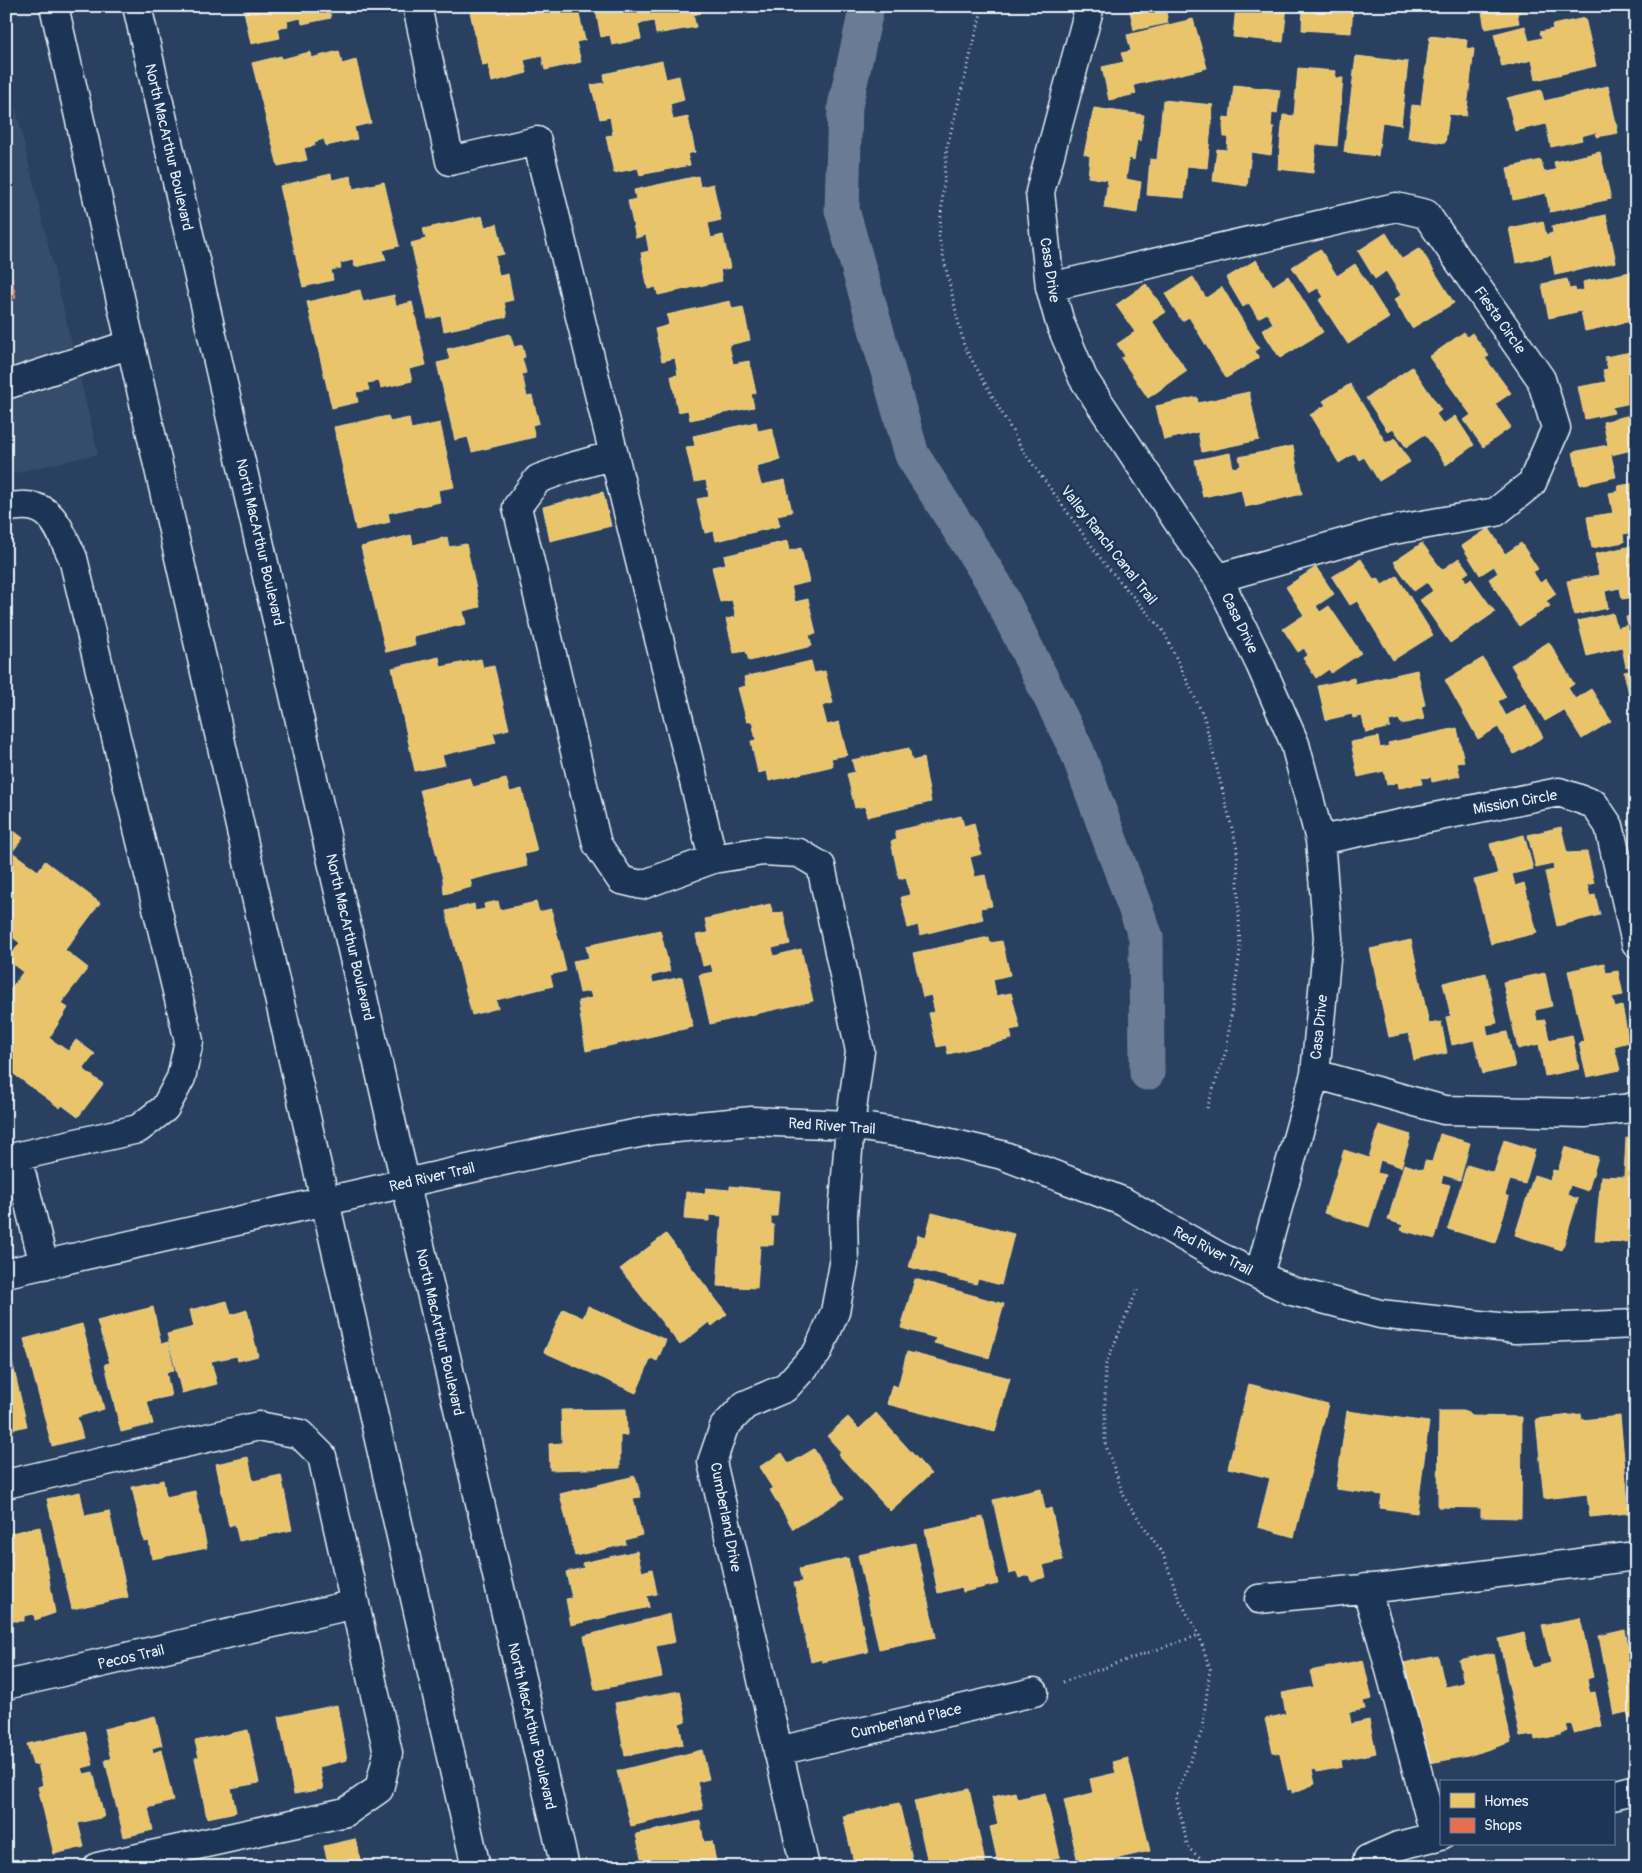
<svg xmlns="http://www.w3.org/2000/svg" width="1642" height="1873" font-family="Pangolin,sans-serif">
	<style>
		.built { fill: #364d6b }
		.homes { fill: #e9c46a; stroke: #e9d295 }
		.shops { fill: #e76f51; stroke: #e79683 }
		.lines { fill: none; stroke-linecap: round; stroke-linejoin: round }
		.canal { stroke: #6b7c95; stroke-width: 35 }
		.minor-casing { stroke: #e8f1f8; stroke-width: 31 }
		.major-casing { stroke: #e8f1f8; stroke-width: 31 }
		.path { stroke: #e8f1f8; stroke-width: 3; stroke-dasharray: 1 4; stroke-linecap: butt }
		.minor { stroke: #1d3557; stroke-width: 28 }
		.major { stroke: #1d3557; stroke-width: 28 }
		.minor-bridge-casing { stroke: #e8f1f8; stroke-width: 31; stroke-linecap: butt }
		.minor-bridge { stroke: #1d3557; stroke-width: 28 }
		.labels { text-anchor: middle; stroke-width: 5; stroke-linejoin: round; paint-order: stroke }
		.street-label { font-size: 15px; fill: #e8f1f8; stroke: #1d3557 }
	</style>
	<rect width="100%" height="100%" fill="#294061"/>
	<filter id="ink" filterUnits="userSpaceOnUse"><feTurbulence type="fractalNoise" baseFrequency=".02" numOctaves="2"/><feDisplacementMap in="SourceGraphic" scale="10" xChannelSelector="R" yChannelSelector="G"/><feConvolveMatrix kernelMatrix="1 2 1 2 8 2 1 2 1" color-interpolation-filters="sRGB"/></filter>
	<g filter="url(#ink)">
		<path class="built" d="M6,67L98,454L6,475Z"/>
		<path class="homes" d="M243,6H328L331,18L302,24L301,18L287,21L288,26L278,28L280,38L251,44Z
			M478,6H577L585,40L576,42L581,62L545,70L542,56L524,60L527,73L492,82L488,64L482,65L470,12L478,9Z
			M595,6H700L701,13L693,15L696,27L656,34L654,21L638,24L641,39L612,45L610,35L601,37Z
			M1129,6H1192L1166,12L1168,23L1134,30Z
			M1236,6H1287L1283,42L1233,37Z
			M1303,6H1353L1351,33L1302,30Z
			M1481,6H1551L1517,13L1519,23L1485,29Z
			M1585,18L1596,66L1536,80L1532,60L1502,67L1494,34L1525,26L1529,41L1542,38L1540,32L1553,29L1552,25Z
			M1193,19L1207,68L1134,85L1136,94L1109,100L1102,67L1124,62L1121,53L1131,51L1127,35Z
			M1430,36L1467,40L1466,48L1474,49L1466,116L1449,114L1445,143L1408,138L1412,105L1421,106Z
			M339,51L342,64L356,60L371,123L354,127L357,139L326,146L324,139L314,142L315,145L304,148L307,160L278,166L252,63L281,56L282,59L310,52L311,58Z
			M1356,56L1408,62L1401,125L1382,122L1378,156L1344,152Z
			M662,61L666,79L679,76L684,100L670,104L673,120L688,117L695,152L687,154L690,165L640,175L638,168L614,173L606,136L613,135L610,117L600,119L591,85L605,83L604,74Z
			M1298,68L1336,71L1335,78H1343L1337,146L1316,144L1313,173L1278,169L1283,115L1294,116Z
			M1234,85L1280,90L1277,114L1272,113L1271,127H1274L1271,155L1251,152L1247,186L1213,181L1217,149L1227,150L1228,137H1224L1223,125L1224,117L1230,118Z
			M1608,86L1618,133L1597,137L1596,132L1581,136L1582,140L1551,147L1546,124L1515,131L1507,98L1541,90L1544,101Z
			M1163,100L1213,105L1207,168L1187,166L1184,198L1147,195L1150,159L1157,160Z
			M1094,108L1144,115L1140,141L1137,140L1134,160L1129,158L1126,179L1141,182L1137,213L1104,208L1108,180L1088,177L1090,156L1084,154Z
			M1600,152L1611,199L1550,212L1546,193L1513,200L1507,168L1541,160L1544,172L1556,170L1554,162Z
			M331,174L332,180L351,176L353,189L384,182L399,246L383,250L386,260L355,267L353,260L340,263L341,268L331,270L333,280L303,287L280,186Z
			M698,176L700,187L713,184L721,220L708,223L711,238L723,235L730,268L720,270L722,281L658,295L656,287L648,289L641,253L649,251L646,235L636,238L628,201L636,199L634,190Z
			M1606,215L1616,262L1555,275L1551,255L1516,263L1509,228L1543,221L1546,235L1553,233L1552,226Z
			M482,216L485,227L497,224L504,254L495,256L499,276L508,274L513,300L504,302L507,317L444,331L441,316L428,319L411,243L426,239L423,229Z
			M1386,233L1402,259L1420,248L1454,303L1412,328L1394,300L1401,295L1386,271L1375,279L1358,251Z
			M1320,249L1337,276L1355,264L1389,318L1348,344L1319,300L1324,297L1318,288L1309,293L1292,267Z
			M1256,260L1273,286L1288,276L1323,332L1280,358L1262,330L1273,323L1267,313L1258,318L1249,303L1243,307L1226,278Z
			M1635,271L1636,320L1585,331L1581,311L1549,318L1542,284L1567,279L1569,289L1575,288L1576,292L1584,290L1583,282Z
			M1193,277L1206,298L1222,287L1259,348L1255,351L1259,358L1226,378L1189,317L1182,321L1165,294Z
			M1146,284L1166,312L1152,321L1187,371L1148,398L1121,358L1125,356L1117,344L1135,332L1116,305Z
			M360,290L363,302L394,295L396,306L412,302L426,365L409,369L412,381L381,388L379,381L367,383L369,390L356,392L358,402L332,408L307,302Z
			M730,301L732,309L743,307L750,340L729,345L733,364L749,361L756,393L751,394L754,407L690,420L688,410L678,412L671,376L678,375L675,358L662,361L655,329L669,325L667,315Z
			M1464,332L1467,337L1472,333L1489,356L1485,358L1511,393L1495,404L1511,427L1483,447L1464,420L1471,415L1429,357Z
			M510,334L514,347L522,345L525,357L522,358L526,373L522,374L527,397L532,396L539,423L532,425L535,437L472,452L468,437L455,440L437,363L450,360L447,349Z
			M1636,351V402L1612,407L1614,413L1585,419L1578,387L1606,382L1603,370L1608,369L1605,357Z
			M1412,367L1441,410L1436,414L1443,424L1455,416L1474,445L1446,465L1425,434L1406,447L1393,428L1388,432L1366,398Z
			M1350,384L1386,443L1395,438L1410,462L1379,481L1364,457L1359,460L1355,453L1339,463L1310,415L1326,405L1323,401Z
			M1249,392L1259,440L1202,452L1198,432L1164,440L1156,406L1197,397L1198,403Z
			M1630,415L1632,425L1636,424V449L1611,455L1616,477L1580,485L1573,452L1608,445L1603,422Z
			M388,416L390,422L409,418L411,429L440,423L454,487L438,490L440,502L388,513L390,522L356,530L334,427Z
			M756,422L758,431L772,428L780,460L756,466L761,485L785,480L792,512L777,515L780,526L716,541L714,531L705,533L697,499L709,497L706,480L694,482L686,447L695,446L693,436Z
			M1293,446L1302,494L1245,507L1241,489L1203,497L1195,460L1230,453L1233,468L1241,466L1239,457Z
			M1636,483V532L1623,534L1624,542L1592,548L1587,517L1613,513L1609,493L1619,491L1618,486Z
			M603,492L611,526L550,541L543,507Z
			M1489,528L1505,554L1521,543L1538,569L1533,572L1540,583L1546,579L1556,594L1546,601L1550,606L1519,626L1489,579L1498,573L1494,566L1480,575L1462,546Z
			M411,535L413,545L447,537L449,547L466,544L480,607L463,611L466,624L413,636L415,645L386,652L361,547Z
			M787,541L789,551L801,548L809,582L791,586L795,602L808,599L816,634L809,635L812,646L749,661L746,651L734,653L726,619L736,617L732,600L720,602L712,567L726,564L724,556Z
			M1422,543L1442,570L1459,558L1469,572L1463,576L1466,582L1471,579L1495,612L1450,643L1420,600L1433,591L1427,582L1414,591L1394,562Z
			M1636,545V597L1622,599L1620,588L1605,591L1608,608L1574,615L1567,581L1599,575L1595,554Z
			M1361,559L1374,580L1378,578L1382,585L1397,576L1433,635L1393,660L1357,601L1350,605L1332,577Z
			M1316,567L1334,594L1316,606L1320,612L1329,606L1361,653L1331,673L1329,669L1316,678L1303,658L1308,655L1304,648L1298,652L1283,629L1304,615L1286,587Z
			M1613,613L1617,628L1628,625L1626,617L1636,615V664L1626,667L1622,647L1587,656L1578,621Z
			M1549,642L1574,684L1568,688L1575,699L1591,689L1611,721L1582,739L1564,710L1545,721L1511,665Z
			M439,657L441,667L481,659L483,668L494,666L509,729L493,733L496,743L442,755L445,765L415,771L392,668Z
			M1483,658L1506,697L1498,701L1506,716L1525,705L1543,737L1514,754L1498,727L1478,739L1445,680Z
			M811,661L814,673L825,671L833,703L822,706L827,725L839,722L847,755L831,758L833,766L769,781L767,771L758,773L751,741L756,740L752,721L747,722L738,688L746,686L744,677Z
			M1417,670L1425,705L1421,706L1424,719L1401,724L1399,719L1389,721L1390,727L1366,733L1362,716L1353,718L1352,714L1326,720L1318,686L1354,678L1355,684Z
			M1636,670V706L1632,707L1624,672Z
			M1457,728L1464,762L1457,763L1460,776L1432,782L1431,777L1421,778L1422,784L1399,788L1398,782L1387,785L1384,771L1358,777L1351,742L1378,737L1380,748L1389,746L1388,743Z
			M909,748L912,761L923,758L931,802L867,817L865,806L855,808L847,774L855,772L852,760Z
			M470,778L473,787L506,779L510,792L522,789L537,851L524,854L527,866L470,880L472,887L444,894L443,879L420,790Z
			M961,816L964,826L974,823L981,854L970,857L975,877L985,875L992,906L980,908L983,919L920,935L918,925L908,928L901,897L910,895L906,877L899,879L891,841L897,840L895,831Z
			M6,825L23,838L12,852L38,871L45,861L100,903L65,950L88,968L61,1003L68,1008L49,1038L68,1051L76,1040L95,1054L83,1069L103,1084L78,1117L62,1105L60,1108L7,1069L12,1062L6,1057V995L23,972L7,960L20,943L6,932Z
			M1561,827L1567,853L1587,852L1594,883L1587,885L1590,896L1595,895L1600,915L1557,926L1545,872L1554,870L1553,864L1536,868L1528,835Z
			M1524,835L1533,869L1512,874L1515,886L1524,883L1537,933L1491,944L1474,880L1498,874L1490,844Z
			M498,901L500,910L536,902L539,912L551,909L566,971L550,975L553,986L496,1000L498,1008L472,1015L446,911L474,904L475,911L485,909L484,904Z
			M770,904L773,914L783,912L790,944L772,948L774,956L801,949L813,1001L710,1024L699,975L713,972L711,964L703,966L696,935L708,933L705,919Z
			M660,930L670,971L651,976L653,983L682,977L693,1027L586,1051L578,1001L592,998L590,991L580,993L573,961L589,958L586,946Z
			M989,937L990,943L1002,941L1010,975L993,979L996,996L1011,993L1020,1028L1010,1030L1012,1039L948,1054L946,1045L937,1047L929,1013L935,1012L931,995L923,997L913,953Z
			M1411,940L1429,1024L1441,1022L1447,1053L1414,1060L1409,1033L1389,1037L1370,949Z
			M1604,963L1606,973L1618,971L1623,995L1612,997L1615,1008L1622,1006L1629,1042L1614,1046L1620,1070L1587,1077L1579,1043L1584,1042L1568,971Z
			M1486,973L1497,1023L1486,1025L1488,1036L1507,1032L1515,1067L1483,1074L1474,1040L1452,1045L1446,1017L1451,1016L1443,983Z
			M1545,973L1552,1006L1535,1010L1537,1021L1545,1020L1549,1040L1572,1035L1579,1069L1545,1076L1539,1044L1518,1049L1503,982Z
			M1379,1125L1411,1135L1401,1167L1380,1160L1377,1173L1385,1175L1369,1227L1324,1213L1344,1150L1369,1158Z
			M1440,1134L1470,1143L1460,1180L1443,1175L1441,1183L1450,1185L1435,1239L1401,1230L1403,1225L1388,1220L1404,1164L1423,1170L1425,1161L1432,1162Z
			M1626,1138L1636,1139V1242L1595,1241L1601,1176L1624,1177Z
			M1504,1140L1535,1150L1525,1184L1510,1180L1505,1195L1509,1197L1495,1243L1448,1229L1467,1165L1494,1173Z
			M1565,1147L1598,1157L1588,1191L1570,1185L1567,1195L1578,1199L1562,1250L1515,1235L1534,1175L1550,1180L1553,1170L1558,1171Z
			M730,1186L779,1191L777,1216H771V1224L774,1225L773,1245H760L757,1288L717,1286L722,1216L709,1215V1221L684,1219L686,1192L705,1194L706,1188L730,1190Z
			M932,1213L1014,1234L1001,1285L978,1279L976,1284L909,1267L918,1235L926,1237Z
			M666,1234L727,1314L712,1326L709,1322L680,1345L620,1269Z
			M915,1279L1004,1304L989,1358L934,1343L936,1338L901,1328Z
			M227,1301L231,1315L247,1310L258,1356L238,1361L237,1356L211,1361L217,1384L182,1393L167,1334L194,1327L190,1310Z
			M588,1306L666,1340L657,1361L651,1358L636,1393L544,1352L563,1309L583,1318Z
			M153,1307L161,1344L168,1342L174,1370L166,1372L171,1396L147,1401L153,1424L121,1432L105,1364L110,1363L97,1321Z
			M82,1324L104,1409L77,1417L83,1438L52,1446L24,1339Z
			M10,1352L27,1426L6,1431V1353Z
			M907,1352L1010,1378L995,1432L887,1404L892,1385L898,1387Z
			M1249,1384L1328,1404L1294,1537L1258,1527L1270,1478L1228,1468Z
			M626,1409L627,1435H620V1468L550,1470L549,1444L562,1443L561,1410Z
			M1347,1411L1429,1422L1417,1513L1380,1508L1382,1495L1336,1489Z
			M1439,1411H1467L1471,1416L1522,1417L1521,1518L1481,1517V1508L1438,1507Z
			M876,1413L931,1474L890,1511L838,1454L841,1452L827,1436L848,1417L859,1429Z
			M1581,1414L1582,1420L1620,1416L1629,1513L1590,1517L1587,1494L1544,1499L1536,1419Z
			M1636,1416V1444L1630,1417Z
			M814,1449L844,1498L793,1529L770,1490L773,1489L759,1467L782,1453L789,1464Z
			M248,1457L253,1481L281,1475L292,1530L239,1541L235,1524L229,1526L216,1464Z
			M635,1476L641,1497L633,1498L642,1535L625,1540L626,1544L575,1556L560,1494Z
			M163,1480L166,1497L195,1491L207,1548L152,1559L149,1541L144,1542L132,1487Z
			M1041,1489L1045,1510L1051,1508L1063,1560L1043,1565L1046,1577L1031,1581L1029,1575L1019,1578L1017,1572L1009,1574L993,1500Z
			M80,1492L85,1516L109,1511L128,1597L72,1609L47,1499Z
			M983,1517L998,1584L963,1592L962,1587L938,1593L925,1529Z
			M40,1527L55,1613L35,1620L34,1614L24,1616V1621H6V1534Z
			M915,1543L936,1637L879,1649L858,1555Z
			M637,1551L642,1572L652,1569L657,1594L647,1596L649,1607L571,1625L566,1599L572,1598L566,1572L584,1568L582,1563Z
			M848,1558L868,1652L822,1662V1659L811,1662L794,1583L802,1582L799,1569Z
			M670,1614L675,1642L656,1646L662,1677L595,1690L584,1636Z
			M1580,1618L1593,1677L1587,1679L1590,1693L1595,1692L1602,1726L1574,1733L1572,1724L1566,1725L1568,1731L1560,1735L1535,1740L1534,1735L1520,1737L1499,1639L1524,1633L1532,1668L1551,1663L1542,1625Z
			M1625,1630L1628,1646L1636,1644V1716L1629,1718L1627,1712L1614,1715L1599,1636Z
			M1493,1653L1511,1742L1468,1756L1424,1764L1403,1663L1438,1656L1445,1687L1464,1683L1459,1660Z
			M1363,1660L1372,1699L1363,1701L1365,1709L1349,1712L1351,1724L1369,1720L1376,1753L1341,1760L1342,1767L1317,1772L1316,1769L1312,1770L1315,1784L1292,1793V1789L1288,1790L1280,1754L1273,1752L1265,1719L1286,1714L1282,1693L1314,1687L1310,1671Z
			M680,1691L686,1721L679,1723L683,1744L625,1756L615,1703Z
			M337,1705L347,1760L319,1767L323,1789L294,1794L279,1717Z
			M155,1716L162,1745L152,1748L153,1753L161,1750L173,1801L148,1808L153,1830L124,1837L105,1760L111,1759L104,1729Z
			M248,1730L259,1783L231,1788L236,1812L207,1818L195,1758L199,1757L195,1741Z
			M85,1731L93,1765L82,1768L84,1774L93,1772L104,1817L78,1823L84,1847L54,1854L38,1787L43,1785L38,1764L33,1765L27,1744Z
			M702,1750L709,1779L697,1782L703,1809L631,1826L617,1771Z
			M1128,1758L1150,1851L1079,1867L1064,1800L1093,1793L1090,1779L1116,1773L1113,1762Z
			M969,1789L986,1867H929L914,1801Z
			M1015,1792L1017,1799L1045,1793L1060,1857L1017,1867H999L990,1827L998,1825L992,1797Z
			M899,1803L914,1867H855L843,1816Z
			M700,1821L704,1842L712,1841L717,1867H643L636,1834Z
			M355,1839L362,1867H313L328,1863L324,1846Z
			M262,1862L263,1867H238Z"/>
		<path class="shops" d="M6,250L16,298L6,301Z"/>
		<g class="lines">
			<path class="canal" d="M867,6L845,106L842,210L912,455L995,585L1077,751L1146,937L1147,1073"/>
			<defs>
				<path id="minor" d="M417,6L450,161L537,141L713,859
					M1090,6L1040,192L1050,287L1060,323L1083,378L1184,531L1218,578L1260,664L1295,744L1320,840L1328,938L1315,1074L1259,1275
					M1050,287L1396,207L1426,214L1541,379L1556,428L1532,483L1496,512L1382,532L1218,578
					M6,385L131,344
					M614,455L568,468L538,479L517,507L597,844L621,880L642,885L713,859L763,851L799,853L821,866L860,1051L850,1125L843,1215L844,1264L835,1312L817,1353L785,1388L745,1405L724,1427L712,1462L805,1867
					M6,508C51,497 57,525 73,558L189,1041L181,1078L165,1108L138,1129L6,1159
					M1320,840L1559,792L1594,804L1609,826L1636,943
					M1315,1074L1444,1110L1584,1113L1632,1108L1636,1105
					M6,1169L22,1176L44,1265
					M1218,1256L1292,1291L1380,1314L1516,1329L1636,1324
					M6,1273L548,1151L654,1130L752,1121L850,1125L926,1137L1002,1155L1122,1201
					M6,1484L259,1426L300,1434L322,1456L388,1753L379,1789L346,1812L98,1867
					M1366,1588L1382,1640L1435,1837
					M1259,1599L1393,1586L1636,1556
					M6,1685L355,1604
					M778,1751L1034,1692
					M1613,1795L1636,1789
					M1366,1867L1368,1859L1398,1846L1441,1835"/>
				<path id="major" d="M54,6L476,1867
					M137,6L395,1138L565,1867"/>
			</defs>
			<use href="#minor" class="minor-casing"/>
			<use href="#major" class="major-casing"/>
			<path class="path" d="M983,6L947,147L939,238L964,346L1024,452L1104,563L1164,632L1204,717L1237,848L1240,951L1226,1051L1207,1108
				M1137,1290L1105,1366V1443L1125,1499L1163,1554L1179,1599L1199,1635L1210,1669L1202,1731L1176,1796L1188,1848L1212,1867
				M1063,1682L1199,1635"/>
			<use href="#minor" class="minor"/>
			<use href="#major" class="major"/>
			<defs>
				<path id="minor-bridge" d="M1122,1201L1218,1256"/>
			</defs>
			<use href="#minor-bridge" class="minor-bridge-casing"/>
			<use href="#minor-bridge" class="minor-bridge"/>
		</g>
	</g>
	<g class="labels">
		<g class="street-label">
			<text transform="translate(169 147) rotate(77)" y="5">North MacArthur Boulevard</text>
			<text transform="translate(1050 270) rotate(81)" y="5">Casa Drive</text>
			<text transform="translate(1500 320) rotate(55)" y="5">Fiesta Circle</text>
			<text transform="translate(260 542) rotate(77)" y="5">North MacArthur Boulevard</text>
			<text transform="translate(1109 545) rotate(52)" y="5">Valley Ranch Canal Trail</text>
			<text transform="translate(1240 623) rotate(64)" y="5">Casa Drive</text>
			<text transform="translate(1515 802) rotate(-10)" y="5">Mission Circle</text>
			<text transform="translate(350 937) rotate(77)" y="5">North MacArthur Boulevard</text>
			<text transform="translate(1319 1027) rotate(-84)" y="5">Casa Drive</text>
			<text transform="translate(832 1126) rotate(4)" y="5">Red River Trail</text>
			<text transform="translate(432 1177) rotate(-13)" y="5">Red River Trail</text>
			<text transform="translate(1213 1251) rotate(28)" y="5">Red River Trail</text>
			<text transform="translate(440 1332) rotate(77)" y="5">North MacArthur Boulevard</text>
			<text transform="translate(726 1517) rotate(79)" y="5">Cumberland Drive</text>
			<text transform="translate(131 1657) rotate(-13)" y="5">Pecos Trail</text>
			<text transform="translate(906 1721) rotate(-13)" y="5">Cumberland Place</text>
			<text transform="translate(532 1726) rotate(77)" y="5">North MacArthur Boulevard</text>
		</g>
	</g>
	<rect width="1642" height="1873" fill="none" stroke="#1d3557" stroke-width="25"/>
	<rect x="12" y="12" width="1617" height="1848" fill="none" stroke="#e8f1f8" stroke-width="2" filter="url(#ink)"/>
	<rect x="1440" y="1780" width="175" height="65" fill="#1d3557" stroke="#6e8097"/>
	<rect x="1450" y="1793" width="25" height="15" fill="#e9c46a" stroke="#6e8097"/>
	<text x="1484" y="1806" font-size="15" fill="#e8f1f8">Homes</text>
	<rect x="1450" y="1818" width="25" height="15" fill="#e76f51" stroke="#6e8097"/>
	<text x="1484" y="1830" font-size="15" fill="#e8f1f8">Shops</text>
</svg>
